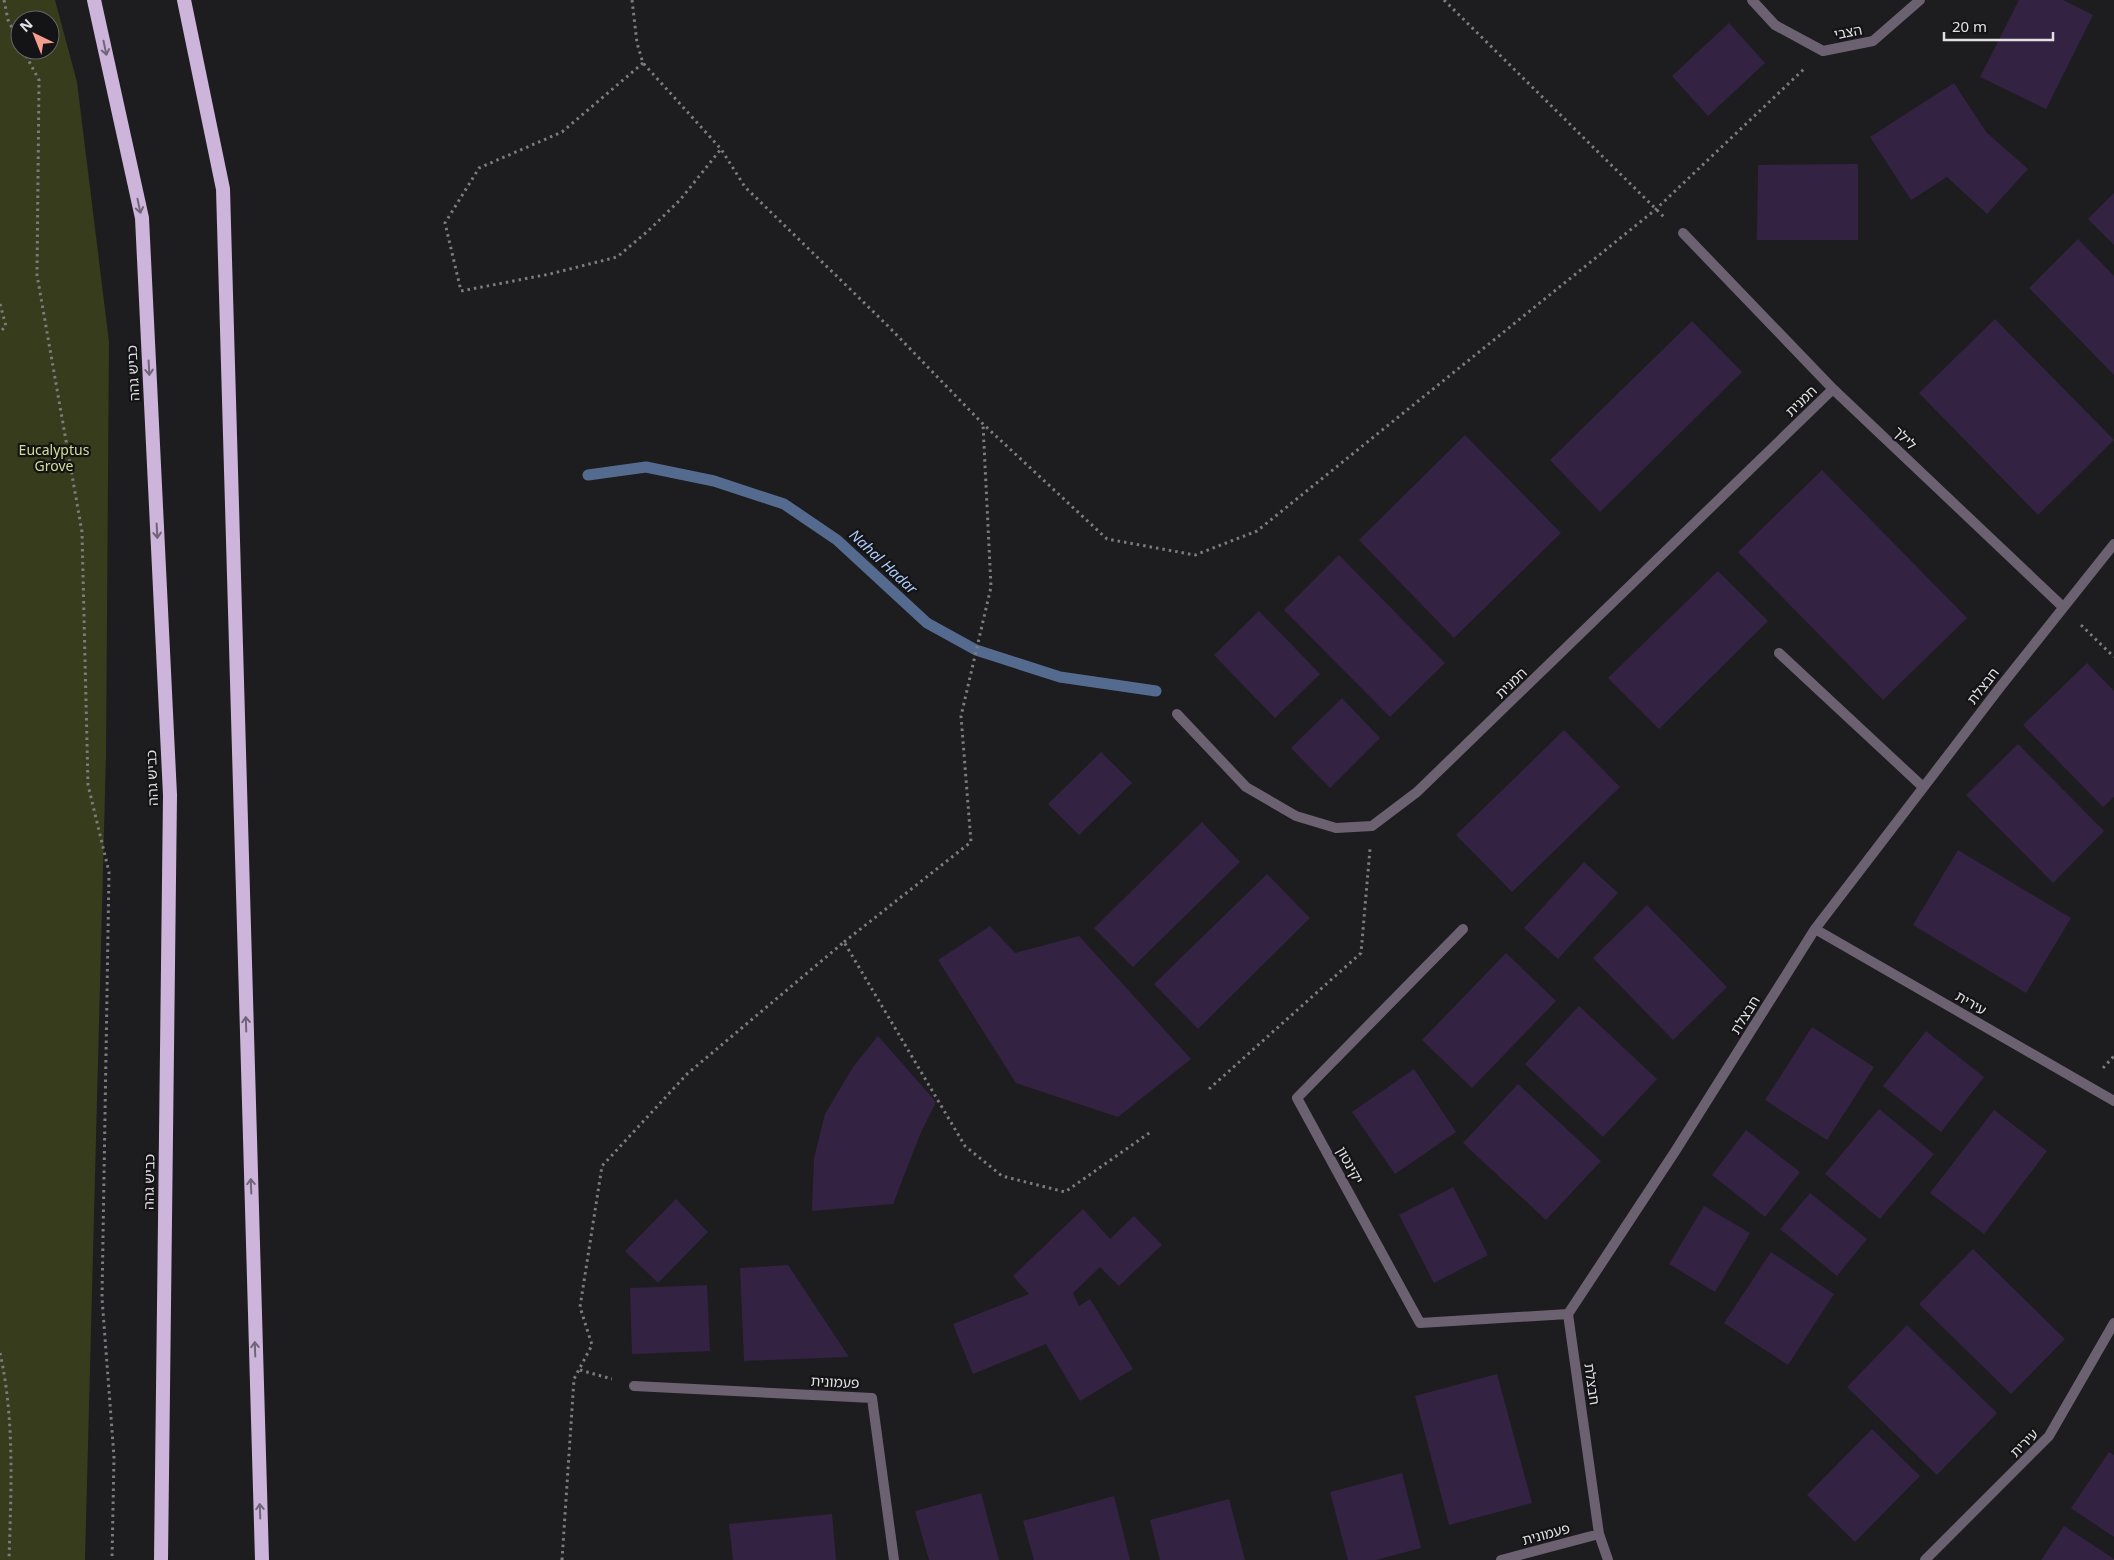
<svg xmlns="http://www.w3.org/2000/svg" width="2114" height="1560" font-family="'Noto Sans','Noto Sans Hebrew',sans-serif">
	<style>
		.green { fill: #373c1d; fill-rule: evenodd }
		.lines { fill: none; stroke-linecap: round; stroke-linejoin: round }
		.stream { stroke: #546b8f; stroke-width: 11 }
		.building { fill: #342243 }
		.path { stroke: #7c7b7e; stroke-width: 3; stroke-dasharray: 2.5 4; stroke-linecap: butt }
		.minor { stroke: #6c6171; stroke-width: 10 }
		.trunk { stroke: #cdb4da; stroke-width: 14 }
		.oneway { stroke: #706478 }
		.labels { text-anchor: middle; stroke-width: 4.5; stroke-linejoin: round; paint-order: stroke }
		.street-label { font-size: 14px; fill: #e1e0e2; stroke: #141315 }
		.park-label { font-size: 14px; fill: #d3de97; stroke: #141315 }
		.water-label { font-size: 15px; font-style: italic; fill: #accbfa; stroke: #141315 }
	</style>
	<rect width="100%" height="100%" fill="#1d1c1f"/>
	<path class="green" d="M0,0H55L77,82L109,342L106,755L85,1560H0ZM20,20H50V50H20Z"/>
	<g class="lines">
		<path class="stream" d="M588,475L646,467L714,481L784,504L837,540L927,623L976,650L1060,677L1156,691"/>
	</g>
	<path class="building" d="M2019,0H2063L2093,15L2046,109L1980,77Z
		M1729,23L1765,63L1708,116L1672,76Z
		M1954,83L1986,132L2028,169L1987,214L1947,177L1911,200L1870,137Z
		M1858,164V240H1757L1758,165Z
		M2114,193V245L2088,219Z
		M2078,239L2114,276V375L2029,288Z
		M1995,319L2114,440L2038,515L1919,393Z
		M1692,321L1742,372L1600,512L1550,460Z
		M1465,435L1561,533L1454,638L1359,540Z
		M1822,470L1967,618L1883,700L1738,552Z
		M1339,555L1445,663L1390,717L1284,610Z
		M1718,571L1768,621L1659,729L1608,678Z
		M1259,611L1320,674L1275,718L1214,655Z
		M2087,663L2114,691V797L2103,807L2023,725Z
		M1342,698L1380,738L1330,788L1291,748Z
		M1564,730L1620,787L1512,892L1456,835Z
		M2018,744L2104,831L2053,883L1966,795Z
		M1101,752L1132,783L1079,835L1048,804Z
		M1202,822L1240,862L1133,967L1094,928Z
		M1958,850L2071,918L2026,993L1913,925Z
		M1584,862L1618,893L1558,959L1524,928Z
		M1267,874L1310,918L1198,1029L1154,984Z
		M1647,905L1727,987L1673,1040L1593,958Z
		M990,926L1015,953L1079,936L1191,1059L1118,1117L1016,1083L938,960Z
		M1506,953L1556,1001L1472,1088L1422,1040Z
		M1579,1006L1657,1079L1603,1137L1525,1064Z
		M1812,1027L1874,1067L1827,1140L1765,1100Z
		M1926,1031L1984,1077L1941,1132L1883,1086Z
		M878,1036L936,1102L921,1132L893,1204L812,1211L814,1158L825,1114L853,1067Z
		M1414,1069L1456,1132L1395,1174L1352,1112Z
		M1518,1084L1601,1161L1546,1220L1463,1143Z
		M1879,1109L1934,1154L1880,1219L1825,1174Z
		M1994,1110L2047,1151L1984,1234L1930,1193Z
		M1746,1130L1800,1172L1765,1217L1712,1175Z
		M1453,1187L1488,1255L1434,1283L1399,1215Z
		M1810,1193L1867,1239L1837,1276L1780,1229Z
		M676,1199L708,1232L658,1283L625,1251Z
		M1704,1206L1750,1233L1715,1292L1669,1264Z
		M1083,1209L1110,1239L1134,1216L1162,1245L1119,1286L1100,1267L1073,1293L1079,1306L1090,1299L1133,1369L1080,1401L1046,1344L973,1374L953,1324L1029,1294L1013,1276Z
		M1973,1249L2065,1339L2011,1394L1919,1304Z
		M1771,1252L1834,1294L1788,1365L1724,1323Z
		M788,1265L849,1357L744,1361L740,1268Z
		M707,1285L710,1351L632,1354L630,1288Z
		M1907,1325L1997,1413L1937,1475L1847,1387Z
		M1497,1374L1532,1503L1449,1525L1415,1396Z
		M1872,1429L1920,1476L1855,1542L1807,1495Z
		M2109,1452L2114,1455V1537L2071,1508Z
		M1402,1473L1421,1548L1376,1560H1348L1330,1492Z
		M981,1493L999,1560H929L915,1511Z
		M1114,1496L1130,1560H1034L1023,1521Z
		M1229,1499L1245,1560H1160L1150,1520Z
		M832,1514L836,1560H733L729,1524Z
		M2064,1526L2114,1559V1560H2041Z"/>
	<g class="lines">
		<path class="path" d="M4,0L8,20L20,43
			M632,0L637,43L643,63L721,149L745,187L887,325L983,424L1107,539L1195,555L1257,531L1655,210L1804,69
			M1444,0L1666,219
			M23,50L39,80L37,275L82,532L88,785L109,872L102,1298L114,1457L112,1560
			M643,63L562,132L479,168L445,223L461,291L550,274L617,257L648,231L680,200L721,149
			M0,304L6,326L0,332
			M2081,625L2114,657
			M844,942L971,842L961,716L991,587L983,424
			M2103,1068L2114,1056
			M1209,1089L1361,953L1370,849
			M0,1353C15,1420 11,1492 9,1560
			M580,1370L612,1379
			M562,1560L574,1379L592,1345L580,1307L602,1166L687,1074L844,942L965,1146L1002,1176L1065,1192L1152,1131"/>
		<path class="minor" d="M1752,0L1775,25L1823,51L1873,41L1920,0
			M1683,233L1833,389L2063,607
			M1779,653L1923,787
			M1177,714L1246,787L1296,816L1336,828L1372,826L1417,792L1833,389
			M1463,929L1297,1098L1420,1323L1568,1314
			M1815,929L2114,1101
			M634,1386L872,1398L894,1560
			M1501,1560L1599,1534
			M1608,1560L1599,1534L1568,1314L1676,1150L1815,929L2001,686L2114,544
			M1925,1560L2049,1436L2114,1323"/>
		<path class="trunk" d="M94,0L142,218L170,795L161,1560
			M184,0L223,189L262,1560"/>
	</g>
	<defs><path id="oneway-shaft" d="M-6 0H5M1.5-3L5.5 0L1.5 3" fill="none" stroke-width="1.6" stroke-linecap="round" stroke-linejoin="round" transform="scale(1.25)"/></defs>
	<g class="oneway">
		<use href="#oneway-shaft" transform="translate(105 48) rotate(78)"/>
		<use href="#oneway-shaft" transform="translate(139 206) rotate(78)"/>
		<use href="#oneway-shaft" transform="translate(149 368) rotate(87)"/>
		<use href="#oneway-shaft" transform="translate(157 531) rotate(87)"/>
		<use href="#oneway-shaft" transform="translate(246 1024) rotate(-92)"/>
		<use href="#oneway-shaft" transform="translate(251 1186) rotate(-92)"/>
		<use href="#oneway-shaft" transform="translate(255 1349) rotate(-92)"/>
		<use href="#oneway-shaft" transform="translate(260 1511) rotate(-92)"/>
	</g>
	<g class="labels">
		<g class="street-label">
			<text transform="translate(1848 32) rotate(-11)" y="5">הצבי</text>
			<text transform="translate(133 373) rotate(-93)" y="5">כביש גהה</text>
			<text transform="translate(1801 401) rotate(-44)" y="5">חמנית</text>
			<text transform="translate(1905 438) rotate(44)" y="5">לילך</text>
			<text transform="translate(1511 683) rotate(-44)" y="5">חמנית</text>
			<text transform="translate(1983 686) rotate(-52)" y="5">חבצלת</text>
			<text transform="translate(152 778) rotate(-92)" y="5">כביש גהה</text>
			<text transform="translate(1971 1003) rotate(30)" y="5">עירית</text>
			<text transform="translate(1745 1015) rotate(-58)" y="5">חבצלת</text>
			<text transform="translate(1350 1165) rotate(61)" y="5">יקינטון</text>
			<text transform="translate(149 1182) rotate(-89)" y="5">כביש גהה</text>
			<text transform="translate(835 1382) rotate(3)" y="5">פעמונית</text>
			<text transform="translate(1592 1384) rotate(82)" y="5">חבצלת</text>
			<text transform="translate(2024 1443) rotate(-45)" y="5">עירית</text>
			<text transform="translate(1546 1534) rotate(-15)" y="5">פעמונית</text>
		</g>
		<g class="park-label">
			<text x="54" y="455">Eucalyptus<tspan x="54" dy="16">Grove</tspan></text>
		</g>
		<g class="water-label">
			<text transform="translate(883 562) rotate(43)" y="5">Nahal Hadar</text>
		</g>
	</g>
	<g transform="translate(35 35) rotate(317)"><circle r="24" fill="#141315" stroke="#666567"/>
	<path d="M0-4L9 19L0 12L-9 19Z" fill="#f59d90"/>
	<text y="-8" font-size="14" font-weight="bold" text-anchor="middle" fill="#e1e0e2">N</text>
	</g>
	<path d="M1944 32v8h109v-8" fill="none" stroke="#e1e0e2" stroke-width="2.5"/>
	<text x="1952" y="32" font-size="15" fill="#e1e0e2" stroke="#141315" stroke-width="4" paint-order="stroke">20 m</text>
</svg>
